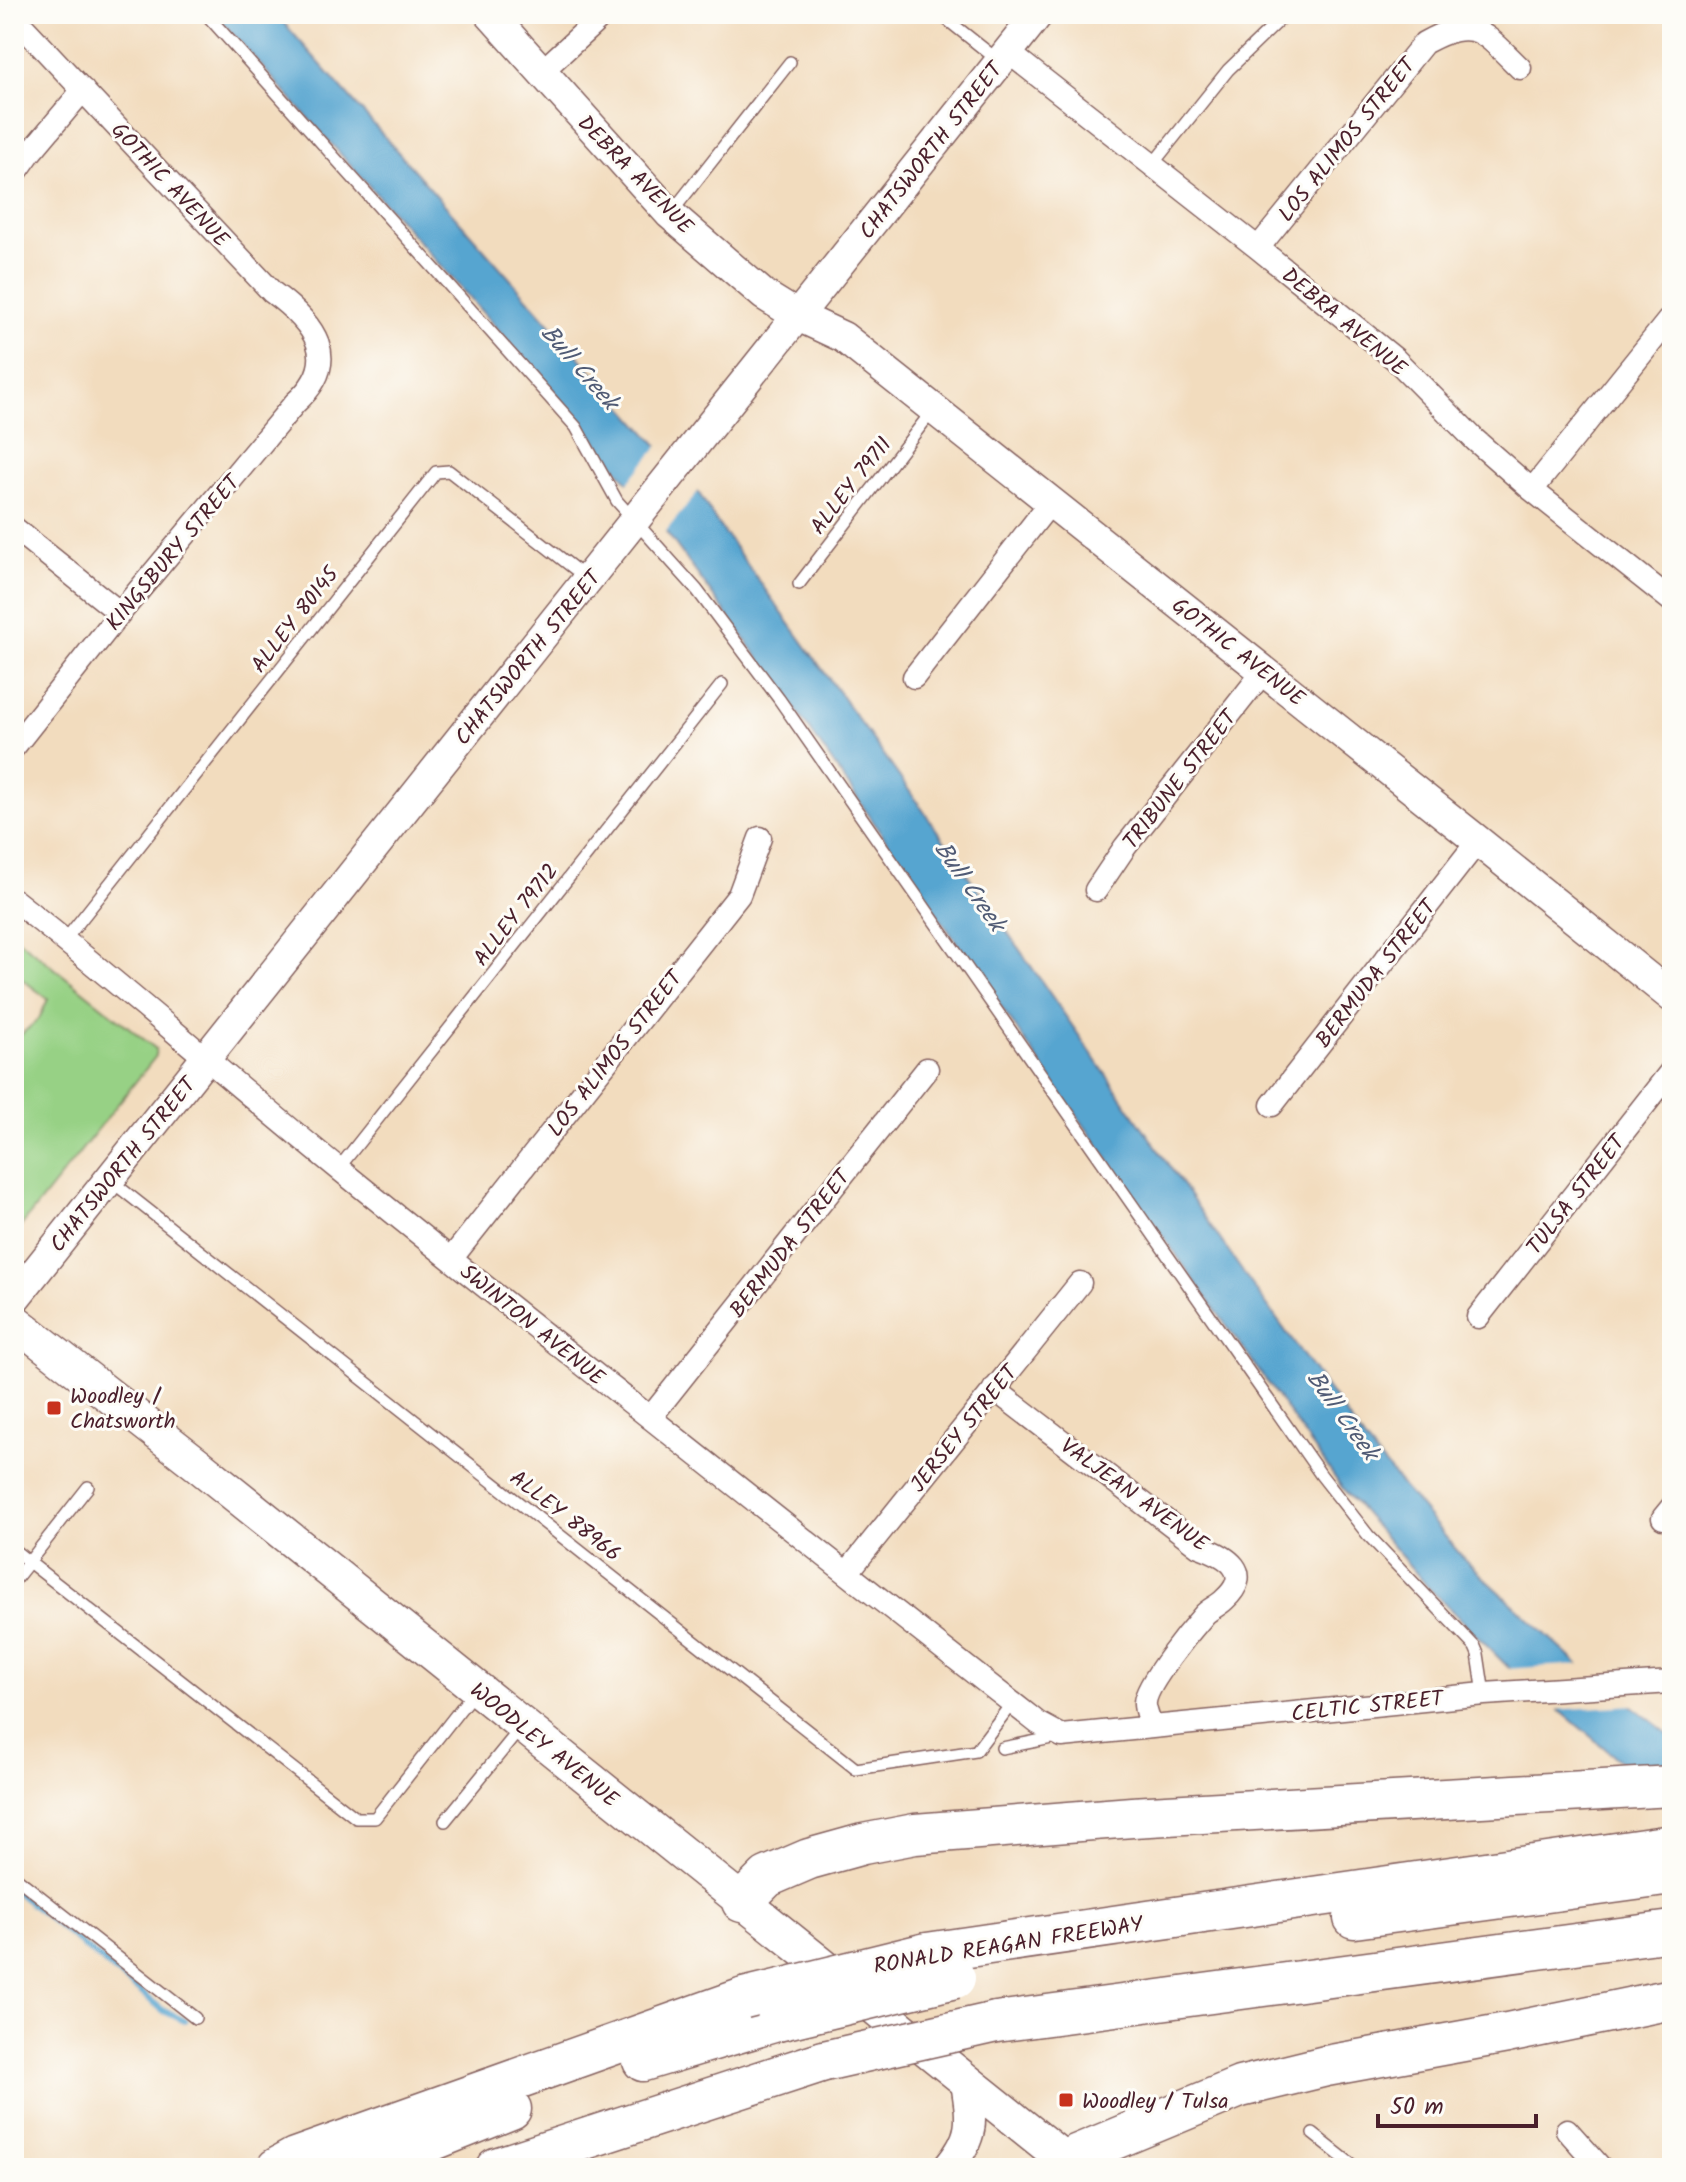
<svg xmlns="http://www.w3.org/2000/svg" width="1686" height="2182" font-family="Kalam,sans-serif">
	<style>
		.green { fill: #97d185; stroke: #707858; stroke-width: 2 }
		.water { fill: #57a5d0; stroke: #50627e; stroke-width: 2 }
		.pier { fill: #f2dcbe }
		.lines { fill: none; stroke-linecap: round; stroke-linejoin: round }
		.stream { stroke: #57a5d0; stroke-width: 6 }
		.lane-casing { stroke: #85615e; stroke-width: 14 }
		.street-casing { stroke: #85615e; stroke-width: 25 }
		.secondary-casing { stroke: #85615e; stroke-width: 33 }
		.primary-casing { stroke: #85615e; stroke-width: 37 }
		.highway-casing { stroke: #85615e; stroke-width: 43 }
		.lane { stroke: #fff; stroke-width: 11 }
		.street { stroke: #fff; stroke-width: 22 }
		.secondary { stroke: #fff; stroke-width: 30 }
		.primary { stroke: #fff; stroke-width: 34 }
		.highway { stroke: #fff; stroke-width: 40 }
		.highway-bridge-casing { stroke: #85615e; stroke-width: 43; stroke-linecap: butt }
		.highway-bridge { stroke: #fff; stroke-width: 40 }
		.poi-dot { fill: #c8321e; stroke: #fdfcf7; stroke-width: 3 }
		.labels { text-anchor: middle; stroke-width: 6; stroke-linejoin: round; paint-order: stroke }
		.street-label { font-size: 22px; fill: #4a1f2b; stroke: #fdfcf7 }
		.poi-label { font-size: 22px; fill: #4a1f2b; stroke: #fdfcf7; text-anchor: start }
		.water-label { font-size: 24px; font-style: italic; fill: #505b75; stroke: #fdfcf7 }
	</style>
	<rect width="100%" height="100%" fill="#fdfcf7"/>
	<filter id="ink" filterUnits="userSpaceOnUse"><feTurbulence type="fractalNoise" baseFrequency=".0125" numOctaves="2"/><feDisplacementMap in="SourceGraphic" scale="16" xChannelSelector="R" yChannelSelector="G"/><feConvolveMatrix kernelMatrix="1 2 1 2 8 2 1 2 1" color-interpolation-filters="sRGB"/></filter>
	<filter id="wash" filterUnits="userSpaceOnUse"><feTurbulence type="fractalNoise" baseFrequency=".006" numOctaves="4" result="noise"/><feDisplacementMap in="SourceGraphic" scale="32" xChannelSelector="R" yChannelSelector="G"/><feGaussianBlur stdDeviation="1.8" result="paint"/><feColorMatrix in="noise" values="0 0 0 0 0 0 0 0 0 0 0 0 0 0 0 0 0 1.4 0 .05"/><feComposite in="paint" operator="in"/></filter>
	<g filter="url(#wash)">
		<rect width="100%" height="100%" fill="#f2dcbe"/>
		<path class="green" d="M14,936L156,1049V1056L14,1235V1036L17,1038L39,1019L48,999L14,973Z"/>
		<path class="water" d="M215,14H276L697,490L716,521L918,803L1242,1271L1367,1444L1465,1560L1579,1665L1672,1737V1795L1642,1773L1620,1761L1509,1668L1428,1587L1343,1489L1051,1079L785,694L676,545L585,427Z"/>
		<path class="pier" d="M661,443L701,488L662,536L624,487Z
			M1584,1664L1636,1705L1553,1710L1505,1669Z"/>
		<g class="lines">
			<path class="stream" d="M14,1890L164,2011L185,2021"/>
		</g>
	</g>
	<g filter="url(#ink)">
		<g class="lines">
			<defs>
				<path id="lane" d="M206,14L576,427L617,501L697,590L779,699L1321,1475L1368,1535L1475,1647L1478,1654L1484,1694
					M940,14L999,61
					M1152,165L1228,70L1286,14
					M671,213L790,62
					M799,584L933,410
					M65,940L436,472L449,471L585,577
					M338,1169L722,684
					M110,1180L856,1769L976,1751L1012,1703
					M14,1550L29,1562L88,1487
					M14,1581L29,1562L356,1818H375L474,1692
					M1002,1748L1057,1737
					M445,1821L520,1729
					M14,1876L195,2018
					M1313,2134L1356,2168"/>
				<path id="street" d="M14,17L272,292C314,323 344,360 295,403L120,613L14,747
					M1008,52L1258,248L1395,359L1475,440L1532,490L1672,601
					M541,72L604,14
					M14,175L29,154L83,90
					M1258,248L1424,43C1474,15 1483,32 1520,68
					M1532,490L1672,316
					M14,528L120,613
					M914,677L1050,503
					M1096,890L1125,847L1264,671
					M14,900C125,987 230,1081 339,1169C570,1356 804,1540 1038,1723L1062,1736L1484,1694L1672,1682
					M1272,1105L1478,841
					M451,1259L739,895L760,838
					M1478,1317L1672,1070
					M994,1389L1199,1546C1227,1556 1255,1572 1224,1600C1218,1606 1209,1609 1204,1615C1190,1631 1147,1683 1145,1702C1144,1709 1149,1719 1151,1726
					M650,1418L927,1069
					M1663,1518L1672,1507
					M847,1573L1080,1283
					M1567,2130L1601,2168"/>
				<path id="secondary" d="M490,14L670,214L764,295L798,316L843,337L1478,841L1672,997
					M14,1299L1038,14
					M948,2168C975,2136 972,2121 966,2082"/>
				<path id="primary" d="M14,1321L197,1464L1075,2168"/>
				<path id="highway" d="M742,1902L767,1877L809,1859L863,1844L915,1834L1132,1817L1672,1786
					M1354,1918L1672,1875
					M927,1953L1672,1845
					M996,2022L1672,1931
					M643,2061L777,2021
					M1064,2160L1240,2087L1326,2066L1507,2033L1672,1999
					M277,2168L295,2158L744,1998
					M370,2168L416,2147L511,2109
					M496,2168L824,2061"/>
			</defs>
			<use href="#lane" class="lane-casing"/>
			<use href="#street" class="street-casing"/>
			<use href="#secondary" class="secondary-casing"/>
			<use href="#primary" class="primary-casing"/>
			<use href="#highway" class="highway-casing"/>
			<use href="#lane" class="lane"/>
			<use href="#street" class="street"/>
			<use href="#secondary" class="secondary"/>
			<use href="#primary" class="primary"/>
			<use href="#highway" class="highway"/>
			<defs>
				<path id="highway-bridge" d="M744,1998L927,1953
					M777,2021L955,1978
					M824,2061L996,2022"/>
			</defs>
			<use href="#highway-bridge" class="highway-bridge-casing"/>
			<use href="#highway-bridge" class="highway-bridge"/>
		</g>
	</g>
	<g class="poi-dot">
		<rect x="46" y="1400" width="16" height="16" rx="4"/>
		<rect x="1058" y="2092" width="16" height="16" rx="4"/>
	</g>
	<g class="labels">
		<g class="street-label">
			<text transform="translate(1346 139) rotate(-51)" y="8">LOS ALIMOS STREET</text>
			<text transform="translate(930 150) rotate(-52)" y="8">CHATSWORTH STREET</text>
			<text transform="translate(636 174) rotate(46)" y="8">DEBRA AVENUE</text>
			<text transform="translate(171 184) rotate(47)" y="8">GOTHIC AVENUE</text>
			<text transform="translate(1345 321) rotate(40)" y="8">DEBRA AVENUE</text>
			<text transform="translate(850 485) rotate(-52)" y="8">ALLEY 79711</text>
			<text transform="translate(172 552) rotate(-50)" y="8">KINGSBURY STREET</text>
			<text transform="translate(294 619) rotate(-52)" y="8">ALLEY 80145</text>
			<text transform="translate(1239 651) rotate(38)" y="8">GOTHIC AVENUE</text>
			<text transform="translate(527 657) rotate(-51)" y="8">CHATSWORTH STREET</text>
			<text transform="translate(1179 779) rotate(-52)" y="8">TRIBUNE STREET</text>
			<text transform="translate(515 914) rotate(-52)" y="8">ALLEY 79712</text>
			<text transform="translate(1375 973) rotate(-52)" y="8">BERMUDA STREET</text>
			<text transform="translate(614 1053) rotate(-52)" y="8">LOS ALIMOS STREET</text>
			<text transform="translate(122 1164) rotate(-51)" y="8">CHATSWORTH STREET</text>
			<text transform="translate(1575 1194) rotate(-52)" y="8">TULSA STREET</text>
			<text transform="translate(789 1243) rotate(-52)" y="8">BERMUDA STREET</text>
			<text transform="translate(533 1324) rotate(39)" y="8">SWINTON AVENUE</text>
			<text transform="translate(963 1428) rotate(-51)" y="8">JERSEY STREET</text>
			<text transform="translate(1135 1494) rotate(36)" y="8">VALJEAN AVENUE</text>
			<text transform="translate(566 1515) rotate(38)" y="8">ALLEY 88966</text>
			<text transform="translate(1367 1705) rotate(-6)" y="8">CELTIC STREET</text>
			<text transform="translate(545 1744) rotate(39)" y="8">WOODLEY AVENUE</text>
			<text transform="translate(1008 1944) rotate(-9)" y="8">RONALD REAGAN FREEWAY</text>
		</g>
		<g class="poi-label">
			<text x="70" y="1403">Woodley /<tspan x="70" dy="25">Chatsworth</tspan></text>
			<text x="1082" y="2108">Woodley / Tulsa</text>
		</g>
		<g class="water-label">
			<text transform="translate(580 367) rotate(49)" y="8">Bull Creek</text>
			<text transform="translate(970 886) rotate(55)" y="8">Bull Creek</text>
			<text transform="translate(1343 1415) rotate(54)" y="8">Bull Creek</text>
		</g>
	</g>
	<rect width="1686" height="2182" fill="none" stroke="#fdfcf7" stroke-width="48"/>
	<path d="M1378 2114v12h158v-12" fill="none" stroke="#4a1f2b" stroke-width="4"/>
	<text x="1390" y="2114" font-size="24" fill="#4a1f2b" stroke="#fdfcf7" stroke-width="6" paint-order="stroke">50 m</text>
</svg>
